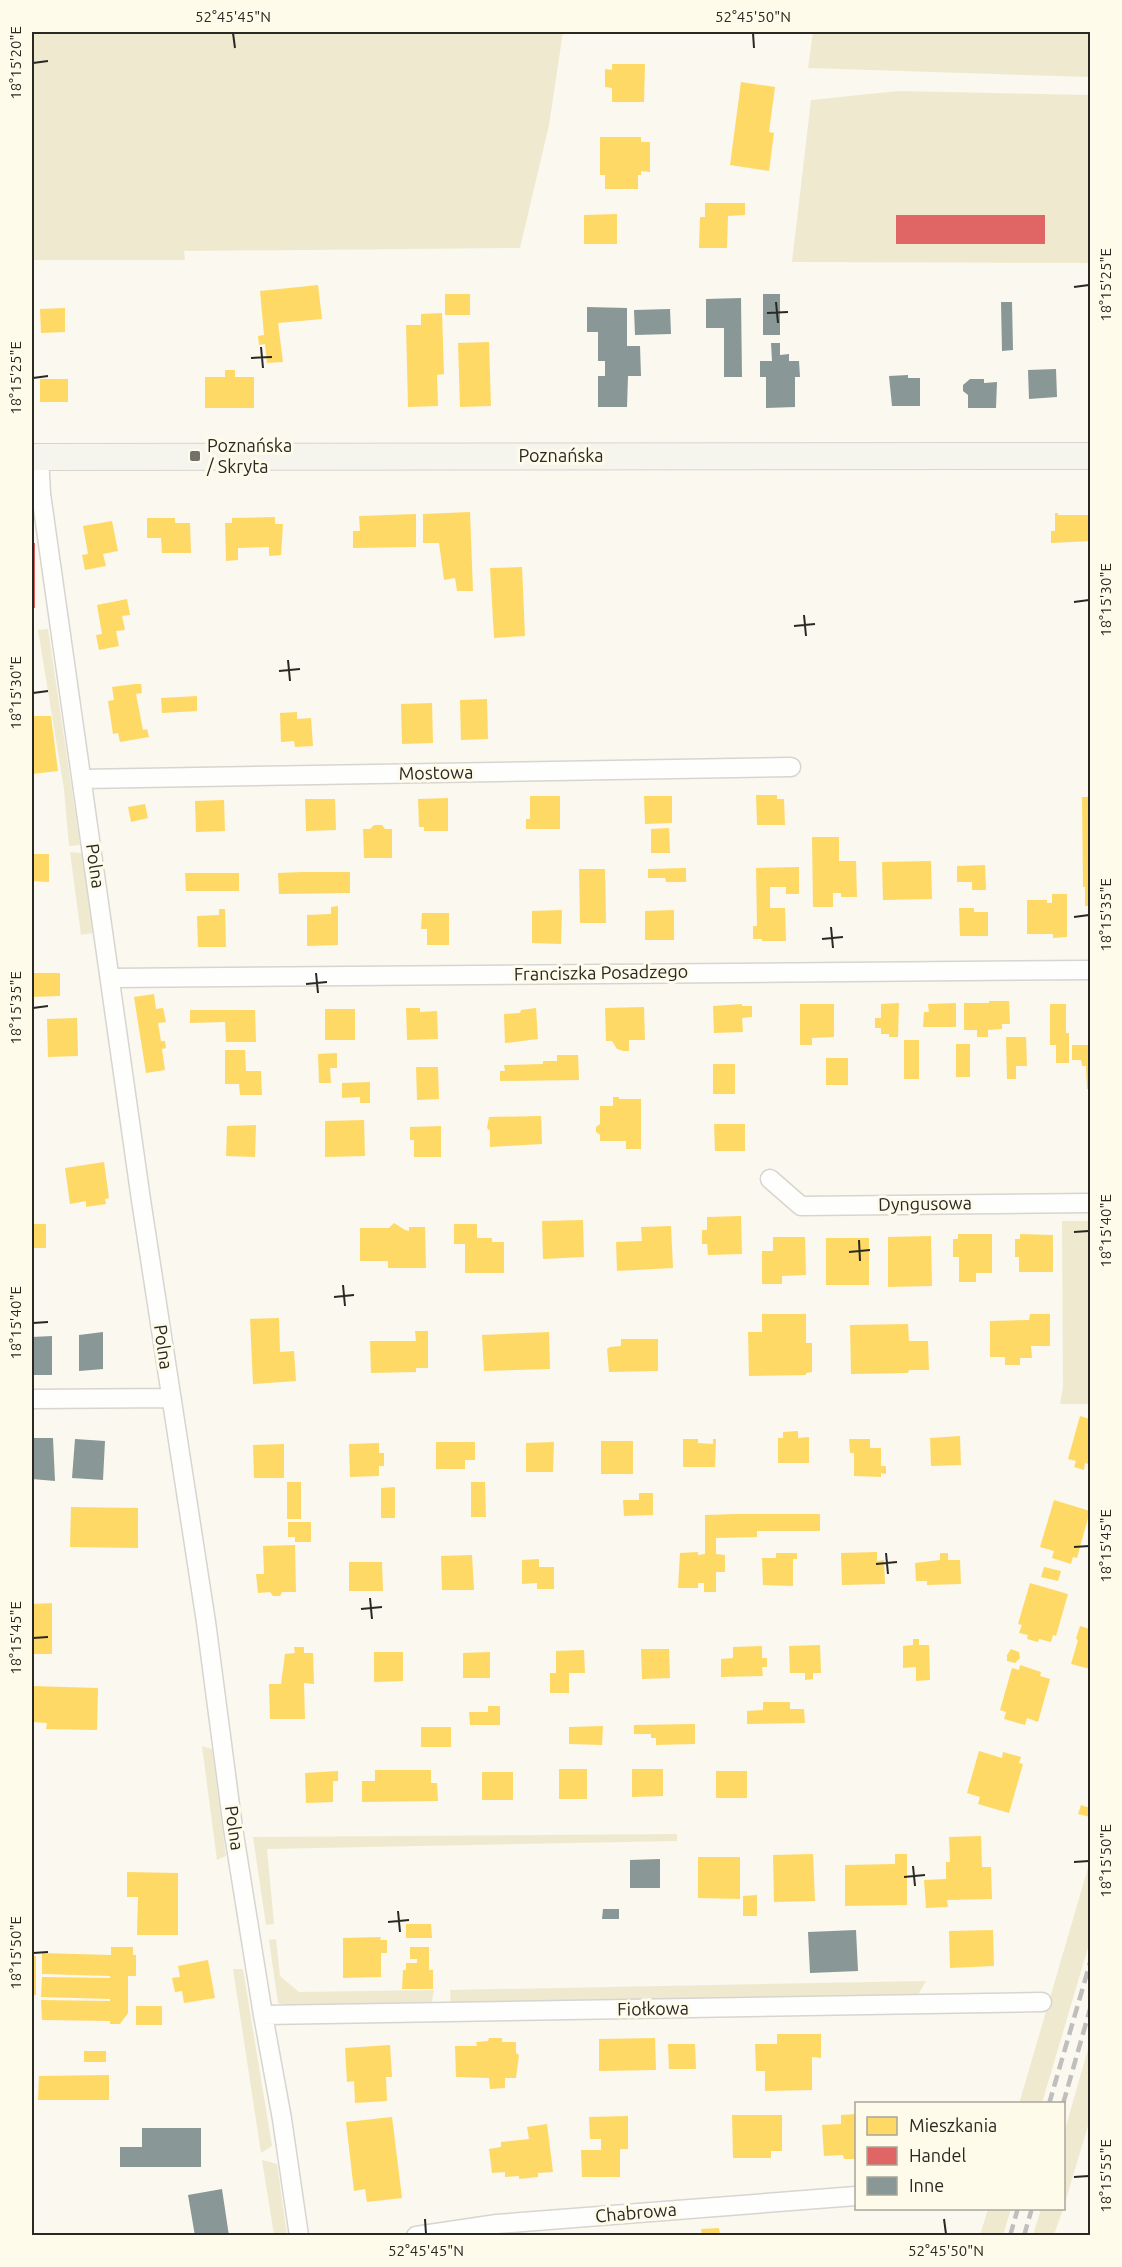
<svg xmlns="http://www.w3.org/2000/svg" width="1122" height="2267" font-family="Ubuntu,sans-serif">
	<style>
		.green { fill: #efeacf }
		.homes { fill: #ffd966 }
		.shops { fill: #e06666 }
		.building { fill: #899796 }
		.lines { fill: none; stroke-linecap: round; stroke-linejoin: round }
		.street-casing { stroke: #d7d5cf; stroke-width: 21 }
		.secondary-casing { stroke: #d7d5cf; stroke-width: 28 }
		.street { stroke: #fefefd; stroke-width: 18 }
		.secondary { stroke: #f5f4ed; stroke-width: 26 }
		.rail { stroke: #c0bfbd; stroke-width: 4.5; stroke-dasharray: 12 6; stroke-linecap: butt }
		.ticks { fill: none; stroke: #2a2822; stroke-width: 2 }
		.poi-dot { fill: #73716a; stroke: #fefbeb; stroke-width: 2 }
		.labels { text-anchor: middle; stroke-width: 6; stroke-linejoin: round; paint-order: stroke }
		.poi-label { font-size: 18px; fill: #2a2822; stroke: #fefbeb; text-anchor: start }
		.street-label { font-size: 18px; fill: #2a2822; stroke: #fefbeb }
		.neatline { fill: none; stroke: #2a2822; stroke-width: 2 }
		.ticks-label { font-size: 15px; text-anchor: middle; fill: #2a2822 }
	</style>
	<rect width="100%" height="100%" fill="#faf8ef"/>
	<path class="green" d="M32,32H563L549,125L520,248L184,251L185,260H32Z
		M813,32H1090V77L808,68Z
		M898,91L1090,95V263L792,262L811,100Z
		M48,629L80,845L69,846L64,789L38,630Z
		M70,852L82,853L93,933L81,935Z
		M1062,1221H1090V1404H1060L1063,1388Z
		M202,1746L212,1749L226,1856L217,1860Z
		M677,1834V1841L267,1849L274,1924L266,1925L253,1837Z
		M1090,1861V1941L1042,2103L1019,2104Z
		M276,1939L280,1976L299,1992L434,1990L431,2007H293L278,2003L269,1940Z
		M233,1969H243L272,2146L261,2153Z
		M926,1981L917,1997L451,2007L450,1990Z
		M1090,2042V2119L1064,2206V2133Z
		M262,2160L277,2164L287,2235H274Z
		M988,2209H1011L1003,2235H980Z
		M1041,2209H1063L1054,2235H1033Z"/>
	<path class="homes" d="M612,64H645L644,102H612V88L605,87V69L612,70Z
		M741,82L775,87L769,132L774,133L769,171L730,165Z
		M600,137H641V142H650V172L641,171V175H638V189H605V175H600Z
		M705,203H745V215L728,216L727,248H699L700,217H705Z
		M617,214V244H584V215Z
		M318,285L322,319L278,323L283,362L267,363L265,344L259,345L258,336L264,335L260,291Z
		M445,294H470V315H445Z
		M65,308V332L41,333L40,309Z
		M442,313L444,374L437,375L438,406L408,407L406,325H421V314Z
		M489,342L491,406L460,407L458,343Z
		M225,370H235V377H254V408H205V377H225Z
		M40,379H68V402H40Z
		M470,512L473,591H457L455,578L444,580L439,543H423V514Z
		M1055,513H1058V515H1090V541L1051,543V531H1055Z
		M416,514V547L353,548V531H360L359,516Z
		M275,517V524H283L281,555L269,556V547L238,548V560L226,561L225,523H232V518Z
		M147,518H175V523H190L191,553H162L161,538H147Z
		M112,521L118,551L103,554L106,566L85,570L82,555L88,554L83,526Z
		M522,567L525,636L494,638L490,568Z
		M127,599L130,615L122,616L125,630L116,631L119,646L99,650L96,635L102,634L97,605Z
		M135,684H141L142,693L136,694L143,730L147,729L149,737L120,742L118,733L113,734L108,701L114,700L112,687Z
		M197,696V711L162,713L161,698Z
		M487,699L488,739L461,740L460,700Z
		M432,703L433,743L402,744L401,704Z
		M297,712V719L311,718L313,746L295,747L294,741L281,742L280,713Z
		M32,716H51L58,771L32,774Z
		M756,795H777V799H784L785,825H757Z
		M530,796H560V829H526V819H530Z
		M644,796H672V823L645,824Z
		M1082,797H1090V906H1085V887H1083Z
		M448,798V831H424V827H419L418,799Z
		M305,799H335L336,830L306,831Z
		M224,800L225,831L196,832L195,801Z
		M145,804L148,818L131,822L128,807Z
		M374,825H382L385,829H392V858H364L363,829H370Z
		M669,828L670,853H651V829Z
		M812,837H839V861H856L857,897H841V893H833V907H813Z
		M32,854H49V882L32,881Z
		M931,861L932,899L883,900L882,862Z
		M985,865L986,890H972V882H957V866Z
		M799,867V894H786V887H770V908H785L786,941H762V939H753V926H757L756,868Z
		M686,868V882H666L665,878H648V869Z
		M579,869H605L606,923H580Z
		M302,872H350V893L279,894L278,873Z
		M185,873H239V891H186Z
		M1052,894H1067V937L1053,938V934H1027V900H1047V903H1052Z
		M338,906V945L307,946V915L331,914V907Z
		M959,908H974V912H988V936H960Z
		M219,909H225L226,947H198L197,916L219,915Z
		M562,910L561,944L532,943V911Z
		M674,910V940H645V911Z
		M422,913H449V945H427V929H421Z
		M32,973H60V996L32,997Z
		M154,994L156,1009L163,1008L166,1022L158,1023L161,1041H165L166,1048L162,1049L165,1070L146,1073L134,997Z
		M989,1001H1009L1010,1024H1002V1029L988,1030V1037H977V1030H964V1003H989Z
		M899,1003L898,1037H889V1034H881V1028H875V1018H881V1004Z
		M956,1003V1027H923L924,1012H929L928,1004Z
		M742,1004V1006H752V1017L742,1018L743,1032L714,1033L713,1006Z
		M800,1004H834V1037L812,1038V1045H800Z
		M1050,1004H1066V1033H1069V1063H1056V1045H1050Z
		M644,1007L645,1040H629V1051H623L617,1049L612,1041H606L605,1008Z
		M406,1008H420V1012L437,1011L438,1039L407,1040Z
		M536,1008L538,1039L505,1043L504,1014L520,1013L521,1010Z
		M325,1009H355V1040H325Z
		M190,1010H255L256,1042H226L225,1022L190,1023Z
		M77,1018L78,1056L48,1057L47,1019Z
		M1006,1037H1026L1027,1066H1016V1079H1007Z
		M904,1040H919V1079H904Z
		M956,1044H970V1077H956Z
		M1072,1045H1090V1089H1087L1086,1066H1082L1081,1060H1072Z
		M225,1050H245L246,1071H261L262,1095H240L239,1084H225Z
		M337,1053V1068H330L331,1083H319L318,1054Z
		M557,1055H578L579,1080L500,1081V1071H505L504,1065L543,1064V1061H557Z
		M826,1058H848V1085H826Z
		M713,1064H735V1094H713Z
		M416,1067H438L439,1099L417,1100Z
		M370,1082V1103H360V1097L342,1098V1083Z
		M613,1097H619V1099H641V1149H626V1141H600V1135L596,1132V1127L600,1124V1106H613Z
		M541,1116L542,1144L490,1147V1131L487,1128L489,1117Z
		M364,1120L365,1156L325,1157V1121Z
		M714,1124H745V1151H715Z
		M256,1125L255,1157L226,1156L227,1126Z
		M441,1126V1157H414V1140H410V1127Z
		M104,1162L109,1198L105,1199L106,1204L86,1207V1201L70,1204L65,1168Z
		M741,1216L742,1254L708,1255L707,1244H702V1230H707V1217Z
		M583,1220L584,1257L543,1259L542,1221Z
		M394,1223L405,1230L409,1231V1227H425L426,1268H388V1261H360V1228H389Z
		M32,1224H46V1248H32Z
		M454,1224H477V1238H492V1242H504V1273H465V1244H454Z
		M671,1226L673,1268L617,1271L616,1242L642,1241L641,1227Z
		M958,1234H992V1273H976V1282H959V1257H953V1239H958Z
		M1020,1234L1053,1235V1272H1019V1257H1015V1239H1020Z
		M931,1236L932,1286L888,1287V1237Z
		M773,1237H805L806,1275L782,1276V1284H762V1251H773Z
		M826,1238H869V1285H826Z
		M762,1314H806V1343H812V1372L806,1373V1375L749,1376L748,1332H762Z
		M1030,1314H1050V1346H1031L1032,1358H1020V1365H1005V1357H990V1321L1029,1320Z
		M279,1318L280,1352L294,1351L296,1381L253,1384L250,1319Z
		M908,1324L909,1341H928L929,1370H909L908,1373L851,1374L850,1325Z
		M415,1331H428V1368H416V1372L371,1373L370,1341H416Z
		M549,1332L550,1369L484,1371L482,1335Z
		M621,1339H658V1371L609,1372L607,1349L610,1347L621,1346Z
		M1080,1416L1090,1419V1465L1085,1463L1084,1470L1074,1467L1076,1461L1068,1459Z
		M798,1431V1438L809,1437V1463H778V1438H783V1432Z
		M960,1436L961,1465L931,1466L930,1438Z
		M683,1439H698V1443L713,1444V1439H716L715,1467H683Z
		M849,1439H870V1448H881V1466H886V1474L881,1473V1477L854,1476V1453H850Z
		M601,1441H633V1474H601Z
		M436,1442H475V1460H465V1469H436Z
		M554,1442L553,1472H526V1443Z
		M379,1443V1453H384V1466H379V1476L350,1477L349,1444Z
		M284,1444V1478H254L253,1445Z
		M287,1482H301V1519H287Z
		M471,1482H485L486,1517H471Z
		M395,1487V1518H381V1488Z
		M639,1493H653V1515L624,1516L623,1500H639Z
		M1054,1500L1090,1511L1077,1558L1073,1557L1071,1564L1052,1558L1054,1551L1040,1547Z
		M71,1507L138,1508V1548L70,1547Z
		M735,1514H820V1531H757V1537L716,1538V1554L725,1555V1572H716V1592H704V1583H698V1588H678L680,1553L698,1552V1555L705,1554V1515Z
		M288,1522H311V1542H295V1537H288Z
		M295,1545L296,1592H282L280,1596H273L270,1592L258,1593L256,1574H264L263,1546Z
		M877,1552V1561L884,1560L885,1584L842,1585L841,1553Z
		M776,1553H797V1559H793V1586L763,1585L762,1558H776Z
		M940,1553H948V1560H960L961,1584L927,1585V1581H916L915,1563L940,1560Z
		M472,1555L474,1590H442L441,1556Z
		M539,1559V1567H554V1589H537V1583L522,1584V1560Z
		M349,1562H382L383,1591H349Z
		M1044,1567L1061,1571L1058,1581L1041,1577Z
		M1030,1583L1068,1594L1056,1636L1053,1635L1051,1642L1039,1639L1038,1642L1027,1639L1028,1635L1019,1633L1022,1625L1018,1624Z
		M52,1603V1654H32V1604Z
		M1080,1626L1090,1629V1669L1071,1664L1078,1640L1076,1639Z
		M913,1639H919V1645H929L930,1680L916,1681V1667L903,1668V1646L913,1645Z
		M820,1645L821,1673H813V1679L805,1680V1673H790L789,1646Z
		M762,1646V1658H767V1667H762L763,1676L721,1677V1659L733,1658V1647Z
		M294,1647H304V1653H313L314,1684L304,1683L305,1719H270L269,1684H281L285,1654L295,1653Z
		M641,1649H669L670,1678L642,1679Z
		M1011,1649L1019,1652L1020,1658L1015,1663L1007,1661V1655Z
		M584,1650L585,1673H569V1693H550V1673H556V1651Z
		M374,1652H403V1681L374,1682Z
		M490,1652V1678H463V1653Z
		M1020,1665L1041,1672L1040,1676L1050,1679L1038,1722L1027,1718L1025,1725L1004,1719L1006,1712L1000,1710L1012,1668L1019,1670Z
		M32,1686L98,1688L97,1730L46,1729L47,1723L32,1722Z
		M763,1702H790V1709H804L805,1723L747,1724V1711L763,1710Z
		M488,1706H500V1725H470L469,1712H488Z
		M695,1724V1744L656,1745V1738H651V1734H634V1725Z
		M603,1726L602,1745L569,1744V1727Z
		M421,1727H451V1747H421Z
		M979,1751L1002,1758L1003,1752L1021,1757L1019,1763L1023,1764L1009,1813L978,1804L980,1797L967,1793Z
		M559,1769H587V1799H559Z
		M632,1769H663V1796L632,1797Z
		M375,1770H431V1783H437L438,1801L362,1802V1781H375Z
		M338,1771V1781H333V1802L306,1803L305,1773Z
		M716,1771H747V1798H716Z
		M482,1772H513V1800H482Z
		M1081,1805L1090,1808V1817L1078,1814Z
		M981,1836L982,1867H991L992,1899L947,1900L948,1907L926,1908L924,1880L946,1879V1862H950L949,1837Z
		M813,1854L815,1901L774,1902L773,1855Z
		M895,1854H907V1905L845,1906V1865L895,1864Z
		M698,1857H740V1899L698,1898Z
		M127,1872L178,1873V1935H137L138,1897H127Z
		M757,1895V1916H743V1896Z
		M406,1924H431L432,1938H406Z
		M993,1930L994,1966L950,1968L949,1931Z
		M381,1937L380,1940H387V1953H381V1977L343,1978V1938Z
		M111,1947H133V1955H136V1976H128V2013L120,2024H110V2021L42,2020L41,2000L110,2001V1999L41,1997L42,1977L110,1978V1976L42,1974V1953L111,1955Z
		M410,1947H429V1970H433V1989H402L403,1970H406V1963H417V1959H410Z
		M32,1956H36V1995H32Z
		M208,1960L215,1998L184,2003L182,1991L175,1992L172,1978L180,1977L178,1966Z
		M136,2006H162V2025H136Z
		M777,2034H821V2058L812,2057V2090L765,2091V2071H756L755,2044H777Z
		M489,2038H502V2042H516V2053L519,2055L516,2078H505V2088L490,2089L489,2078L456,2077L455,2046H477L476,2042L488,2041Z
		M655,2038L656,2070L599,2071V2039Z
		M668,2044H695L696,2069H669Z
		M390,2045L392,2077H386L387,2101L355,2103L354,2081L347,2082L345,2048Z
		M84,2051H106V2062H84Z
		M109,2075V2100H38L39,2076Z
		M856,2114V2159H844L843,2155L824,2156L822,2125L841,2124V2115Z
		M732,2115H782V2151H771V2158H733Z
		M628,2116V2149H620V2177H582L581,2150H601V2139H590L589,2117Z
		M392,2117L402,2198L367,2202L365,2189L354,2191L346,2122Z
		M547,2124L553,2172L538,2173V2177L519,2179V2176L505,2177V2172L492,2173L489,2149L501,2147V2142L529,2139L527,2127Z
		M719,2228L720,2235H702L701,2229Z"/>
	<path class="shops" d="M896,215H1045V244H896Z
		M32,543H35V608H32Z"/>
	<path class="building" d="M763,294H780V335H763Z
		M741,298L742,377H724V328H706V299Z
		M1001,302H1012L1013,350L1002,351Z
		M587,307L627,308V346H640L641,376H628L627,407H598V376H605V361H598V332H587Z
		M670,309L671,334L635,335L634,310Z
		M771,343H780V355L789,354V361H799L800,377H795V407L766,408V377H760V361H772Z
		M1056,369L1057,397L1029,399L1028,370Z
		M908,375V378H920V406H892L889,376Z
		M970,379H984V383L997,382L996,408H968V395L963,391V385Z
		M103,1332V1369L79,1371V1335Z
		M52,1336V1375H32V1337Z
		M32,1438H53L55,1481L32,1479Z
		M75,1439L105,1441L103,1480L72,1478Z
		M660,1859V1888H630V1860Z
		M603,1909H619V1919H602Z
		M856,1930L858,1971L810,1973L808,1932Z
		M142,2128H201V2167H120V2147H142Z
		M222,2189L229,2236H195L188,2195Z"/>
	<g class="lines">
		<defs>
			<path id="street" d="M39,457L41,494L141,1200L206,1622L233,1828L263,2015L282,2119L299,2236
				M82,779L791,767
				M111,978L1090,970
				M770,1179L801,1206L1090,1203
				M32,1399L171,1398
				M263,2015L1042,2002
				M416,2236L497,2224L856,2196"/>
			<path id="secondary" d="M32,457L1090,456"/>
		</defs>
		<use href="#street" class="street-casing"/>
		<use href="#secondary" class="secondary-casing"/>
		<use href="#street" class="street"/>
		<use href="#secondary" class="secondary"/>
		<path class="rail" d="M1049,2104L1090,1963
			M1063,2104L1090,2009
			M1010,2236L1018,2208
			M1024,2236L1032,2208"/>
	</g>
	<path class="ticks" d="M233,33L235,48M753,33L754,48M33,63L48,61M1074,287L1089,285M776,302L778,323M767,313L788,312M261,347L263,368M251,358L272,357M33,378L48,376M1074,602L1089,600M804,615L806,636M794,626L815,624M288,660L290,681M279,671L300,669M33,693L48,691M1074,917L1089,915M831,927L833,948M822,939L843,937M316,973L318,993M306,984L327,982M33,1008L48,1006M1074,1232L1089,1231M859,1240L860,1261M849,1252L870,1250M343,1285L345,1306M334,1297L354,1295M33,1323L48,1322M1074,1547L1089,1546M886,1553L888,1574M876,1564L897,1562M370,1598L372,1619M361,1609L382,1607M33,1638L48,1637M1074,1862L1089,1861M913,1866L915,1886M904,1877L925,1875M398,1911L400,1932M388,1922L409,1920M33,1953L48,1952M1074,2177L1089,2176M425,2219L426,2234M944,2219L946,2234"/>
	<rect class="poi-dot" x="189" y="450" width="12" height="12" rx="3"/>
	<g class="labels">
		<g class="poi-label">
			<text x="207" y="452">Poznańska<tspan x="207" dy="21">/ Skryta</tspan></text>
		</g>
		<g class="street-label">
			<text x="561" y="462">Poznańska</text>
			<text transform="translate(436 773) rotate(-1)" y="6">Mostowa</text>
			<text transform="translate(95 866) rotate(82)" y="6">Polna</text>
			<text transform="translate(601 973) rotate(-1)" y="6">Franciszka Posadzego</text>
			<text transform="translate(925 1204) rotate(-1)" y="6">Dyngusowa</text>
			<text transform="translate(163 1347) rotate(82)" y="6">Polna</text>
			<text transform="translate(234 1828) rotate(82)" y="6">Polna</text>
			<text transform="translate(653 2009) rotate(-1)" y="6">Fiołkowa</text>
			<text transform="translate(636 2213) rotate(-5)" y="6">Chabrowa</text>
		</g>
	</g>
	<rect width="1122" height="2267" fill="none" stroke="#fefbeb" stroke-width="66"/>
	<rect x="855" y="2102" width="210" height="108" fill="#fefbeb" stroke="#a9a79b" stroke-width="1.5"/>
	<rect x="867" y="2117" width="30" height="18" fill="#ffd966" stroke="#a9a79b" stroke-width="1.5"/>
	<text x="909" y="2132" font-size="18" fill="#2a2822">Mieszkania</text>
	<rect x="867" y="2147" width="30" height="18" fill="#e06666" stroke="#a9a79b" stroke-width="1.5"/>
	<text x="909" y="2162" font-size="18" fill="#2a2822">Handel</text>
	<rect x="867" y="2177" width="30" height="18" fill="#899796" stroke="#a9a79b" stroke-width="1.5"/>
	<text x="909" y="2192" font-size="18" fill="#2a2822">Inne</text>
	<rect x="33" y="33" width="1056" height="2201" class="neatline"/>
	<g class="ticks-label">
		<text x="233" y="22">52°45'45"N</text>
		<text x="753" y="22">52°45'50"N</text>
		<text transform="translate(16 63) rotate(-90)" y="5">18°15'20"E</text>
		<text transform="translate(1106 285) rotate(-90)" y="5">18°15'25"E</text>
		<text transform="translate(16 378) rotate(-90)" y="5">18°15'25"E</text>
		<text transform="translate(1106 600) rotate(-90)" y="5">18°15'30"E</text>
		<text transform="translate(16 693) rotate(-90)" y="5">18°15'30"E</text>
		<text transform="translate(1106 915) rotate(-90)" y="5">18°15'35"E</text>
		<text transform="translate(16 1008) rotate(-90)" y="5">18°15'35"E</text>
		<text transform="translate(1106 1231) rotate(-90)" y="5">18°15'40"E</text>
		<text transform="translate(16 1323) rotate(-90)" y="5">18°15'40"E</text>
		<text transform="translate(1106 1546) rotate(-90)" y="5">18°15'45"E</text>
		<text transform="translate(16 1638) rotate(-90)" y="5">18°15'45"E</text>
		<text transform="translate(1106 1861) rotate(-90)" y="5">18°15'50"E</text>
		<text transform="translate(16 1953) rotate(-90)" y="5">18°15'50"E</text>
		<text transform="translate(1106 2176) rotate(-90)" y="5">18°15'55"E</text>
		<text x="426" y="2256">52°45'45"N</text>
		<text x="946" y="2256">52°45'50"N</text>
	</g>
</svg>
